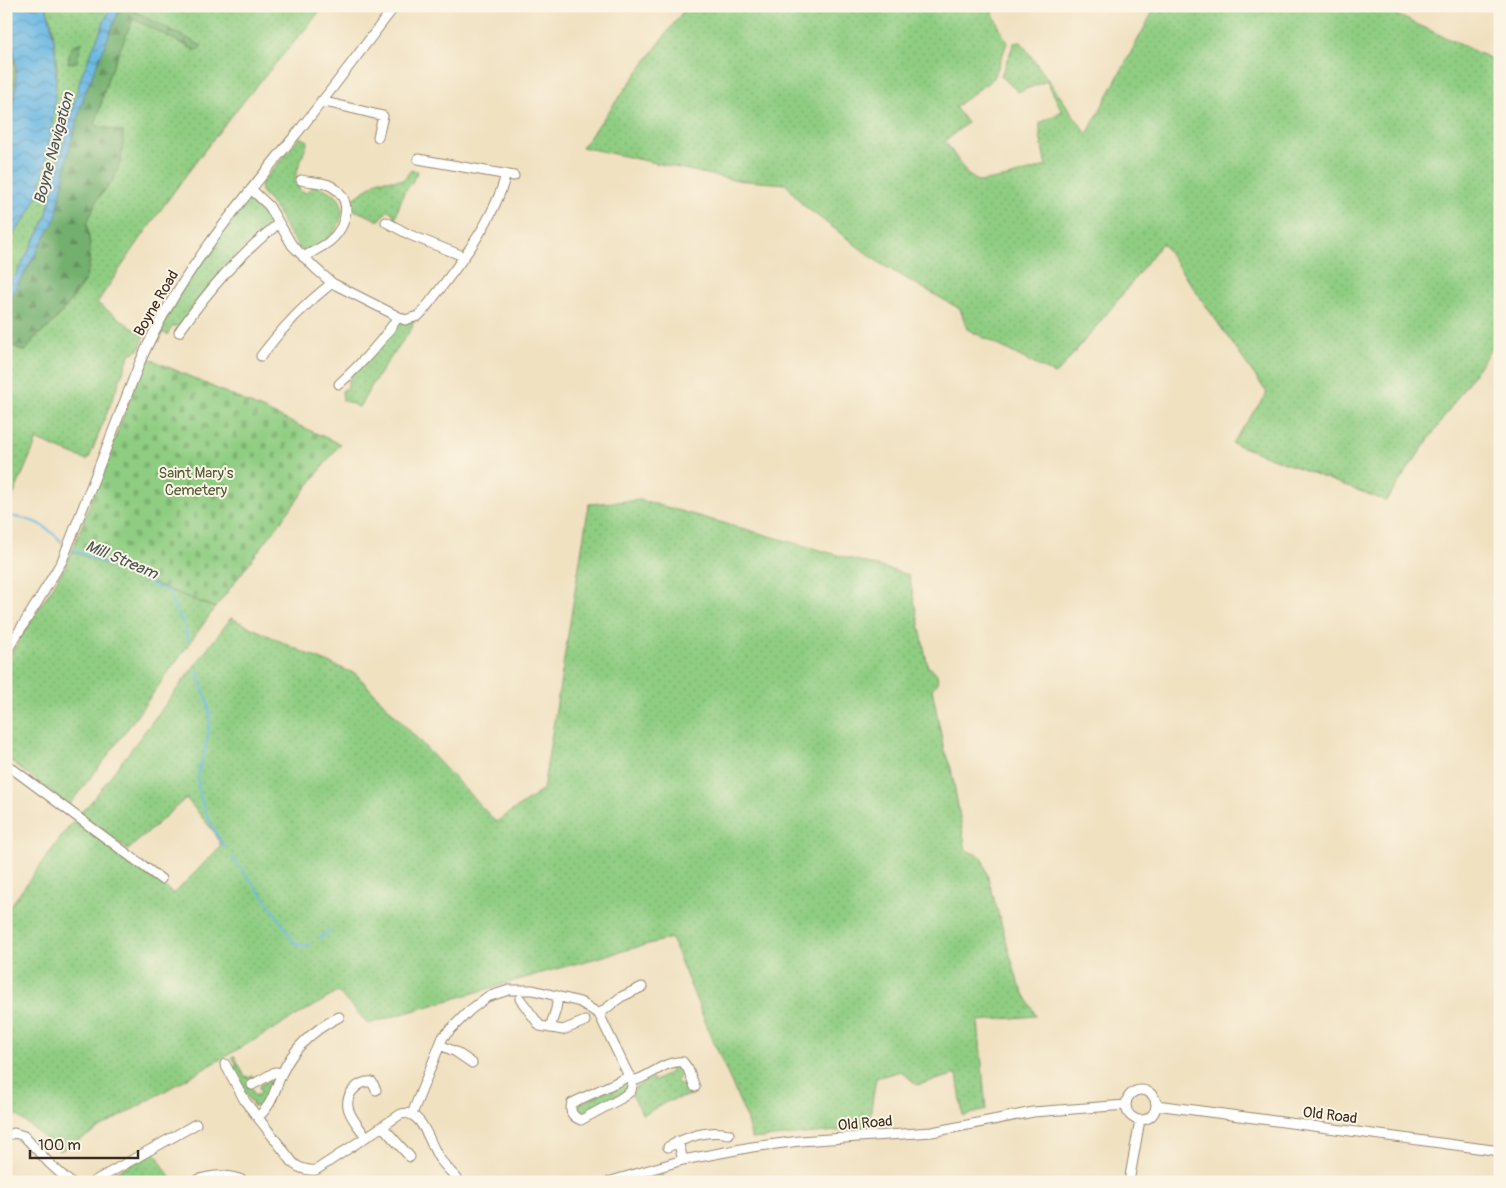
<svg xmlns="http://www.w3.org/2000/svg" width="1506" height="1188" font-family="Pangolin,sans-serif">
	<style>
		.grass { fill: url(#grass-dots); stroke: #657c50 }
		.forest { fill: url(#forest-firs); stroke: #576d47 }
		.cemetery { fill: url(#cemetery-stones); stroke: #657c50 }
		.water { fill: url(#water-waves); stroke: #527181 }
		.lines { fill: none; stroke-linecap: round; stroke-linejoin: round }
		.stream { stroke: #6ab8e4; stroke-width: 2 }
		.minor-casing { stroke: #968670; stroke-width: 11 }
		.minor { stroke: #fff; stroke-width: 9 }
		.labels { text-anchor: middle; stroke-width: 4; stroke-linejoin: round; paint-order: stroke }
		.street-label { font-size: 15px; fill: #3b2a1e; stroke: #fcf5e5 }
		.park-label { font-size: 15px; fill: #545b3c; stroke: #fcf5e5 }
		.water-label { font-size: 16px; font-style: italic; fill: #495559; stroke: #fcf5e5 }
	</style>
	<defs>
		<pattern id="grass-dots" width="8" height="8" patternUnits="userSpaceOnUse" patternTransform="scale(1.25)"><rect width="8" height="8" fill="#8fcd82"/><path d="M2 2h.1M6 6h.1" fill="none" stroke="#7cb070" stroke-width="1.8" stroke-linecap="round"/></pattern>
		<pattern id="forest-firs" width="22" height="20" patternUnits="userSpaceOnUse" patternTransform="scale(1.25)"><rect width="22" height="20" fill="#73b070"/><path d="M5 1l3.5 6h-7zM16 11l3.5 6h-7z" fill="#608f5b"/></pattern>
		<pattern id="cemetery-stones" width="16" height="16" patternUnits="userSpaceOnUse" patternTransform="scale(1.25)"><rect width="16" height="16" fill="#8fcd82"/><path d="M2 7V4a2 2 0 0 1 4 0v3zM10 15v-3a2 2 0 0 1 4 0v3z" fill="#7cb070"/></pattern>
		<pattern id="water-waves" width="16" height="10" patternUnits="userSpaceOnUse" patternTransform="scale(1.25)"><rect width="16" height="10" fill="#6ab8e4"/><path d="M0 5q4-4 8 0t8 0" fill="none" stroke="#5896b8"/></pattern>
	</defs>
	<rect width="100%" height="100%" fill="#fcf5e5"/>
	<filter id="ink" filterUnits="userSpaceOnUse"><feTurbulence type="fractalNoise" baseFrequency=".02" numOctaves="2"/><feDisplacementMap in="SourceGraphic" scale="10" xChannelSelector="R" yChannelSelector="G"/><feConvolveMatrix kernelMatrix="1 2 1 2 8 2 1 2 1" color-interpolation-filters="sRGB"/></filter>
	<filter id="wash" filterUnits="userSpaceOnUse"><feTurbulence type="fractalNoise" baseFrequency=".0096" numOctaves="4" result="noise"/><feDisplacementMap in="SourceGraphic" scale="20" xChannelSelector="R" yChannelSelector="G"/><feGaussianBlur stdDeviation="1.12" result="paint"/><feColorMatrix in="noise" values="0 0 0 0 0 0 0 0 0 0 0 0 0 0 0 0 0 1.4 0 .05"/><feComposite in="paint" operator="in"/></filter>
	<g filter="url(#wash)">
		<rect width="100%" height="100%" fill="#f0e1c1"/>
		<path class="grass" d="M46,6H111L81,77L62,148L46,218L17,273L6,287V271L11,265L6,259V245L26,218L39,191L49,143L57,69L53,29Z
			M124,6H324C298,39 269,70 243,102C190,166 143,234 97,303L144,336L139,350L130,354L90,456L87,460L37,440L6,512V343C13,345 20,351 26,351L34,338L50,326L78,292L85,279L89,267L90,246L87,223L97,200L113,180L123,132L95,126L108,78L133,18L196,51L136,12Z
			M687,6H989L1007,43L994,78L955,107L967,123L945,141L967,174L979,182L1008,177L1046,166L1040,136V123L1062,111L1047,81L1018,92L1001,76L1014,43L1021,42L1087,134L1156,6H1378L1500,63V336L1386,501L1232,443L1267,393L1162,243L1118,300L1060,370L1054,374L967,329L960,309L881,264L803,205L786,184L734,180L582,147Z
			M6,15C20,63 15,100 6,149Z
			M300,137L308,141L295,177V183L298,185L300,191L306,193L314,185C321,188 329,190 335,195C349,207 340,226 330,237C324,243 314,247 306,251L301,250L288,232L278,212L261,191L260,185Z
			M411,170L418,171L411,184L404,192L394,221L393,213L388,210L380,220H376L371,217L354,210L352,200L379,180H403Z
			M249,200H258L269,209L273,219L272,222L232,259L200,297L179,326H173L167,335L163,332L159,342L154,340L175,297L218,237Z
			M399,319L413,320L412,328L379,374L359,407L343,400L342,391L348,387V380Z
			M641,500L909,575L928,667C939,671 941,681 932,689L944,750L951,768L966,850L982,857L1018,982L1036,1016L978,1021L986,1110L963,1116L957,1074L917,1085L901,1071L876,1078L868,1128L752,1139L745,1114L709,1031L671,938L545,972L368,1024L338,992L60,1151L6,1106V912L73,821L174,894L221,846L215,833L186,798L128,850L80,813L91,802L231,618L305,653L356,674L496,822L543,790L589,504Z
			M72,551L215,608L106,758L69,805L6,758V661L65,567Z
			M234,1055L245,1077L247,1076L249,1078L252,1076L254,1079L249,1083L255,1096L261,1093L259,1087L260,1085L268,1081L273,1083L274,1086C270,1096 266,1114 253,1105L233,1072L234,1067L237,1065L232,1057Z
			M681,1064L684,1069V1073L677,1079L678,1084C689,1083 691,1084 695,1094L666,1102L643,1115L632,1095L636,1087L652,1077L655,1081L671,1072L668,1065Z
			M624,1082L627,1085V1088L625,1091L582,1115L575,1112L574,1107Z
			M154,1151L173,1182H99Z
			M661,1171L665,1182H624Z"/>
		<path class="forest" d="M121,6L136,12L202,46L197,51L133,19L108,78L95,125L123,132V143L121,161L113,180L97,200L87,223L90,246L89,267L85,279L69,303L50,326L34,338L26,351C20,351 13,345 6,343V305L35,256L69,150L85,93Z
			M82,42L77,62L68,63C70,50 69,46 82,42Z"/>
		<path class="cemetery" d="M146,357L340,444L215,608L72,551Z"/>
		<path class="water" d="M6,6H46C62,55 56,105 47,155C44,170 42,185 36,199C28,216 17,230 6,245V149L16,88V65L12,34L6,15Z
			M111,6H121L85,93L69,150L56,218L6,305V287L17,273L46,218L62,148L81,77Z"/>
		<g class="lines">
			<path class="stream" d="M6,516C31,518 45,524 62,542
				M72,549L168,591L171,595C171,605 178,612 182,621C185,627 187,634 188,641
				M198,672C199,684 206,693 208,705C213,726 204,753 198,774
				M198,778C198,803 212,827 225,848
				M232,857L264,897L295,943L300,945H309
				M320,938L331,930"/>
		</g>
	</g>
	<g filter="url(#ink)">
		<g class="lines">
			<defs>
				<path id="minor" d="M321,101L383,116L378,137
					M418,159L514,176
					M301,180C310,182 320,182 329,185C354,197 348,225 330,241C323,247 312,252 303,257
					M251,189L269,206L292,245L316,269L332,283L405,320L418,316L423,311C454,271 494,223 506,174
					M386,222L410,235L463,256
					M179,332C210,288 237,257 279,223
					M261,356C282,328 305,304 332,283
					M339,384C361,364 382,342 398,317
					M6,652L38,601L62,561L140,362C176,279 235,208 293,138C328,95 361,50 395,6
					M6,764L161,879
					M520,999L540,1026L563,1030L585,1021
					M599,1014L621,997L642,987
					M550,1028L556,1009L558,996
					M440,1045L456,1052L472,1063
					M225,1064L245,1101L294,1164C301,1169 307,1171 316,1170L401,1114C422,1108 430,1145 439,1158C445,1166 453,1174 460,1182
					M630,1076L572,1103C569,1112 573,1117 581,1120L620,1099L631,1091L633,1081
					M252,1085L275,1072L282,1073
					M1126 1105a15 15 0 1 1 30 0a15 15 0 1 1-30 0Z
					M1156,1105L1500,1151
					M412,1114L443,1037L469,1011L487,997L509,990H533L580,1002L599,1014L627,1072L633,1081C650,1077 665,1060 683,1062L688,1069L695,1087
					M258,1117C273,1104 274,1091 282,1073C294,1047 313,1030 339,1017
					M382,1126L410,1157
					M6,1136L14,1133L24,1136L50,1164L70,1182
					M366,1137C356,1122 338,1106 354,1089C359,1084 365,1081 372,1082L376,1090
					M678,1141L683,1160
					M668,1147C687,1137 707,1129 729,1134
					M93,1182L196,1124
					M192,1182C211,1174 228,1173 246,1182
					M608,1182L683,1160L752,1147L800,1141L932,1132L1033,1112L1126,1105
					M1129,1182L1140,1120"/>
			</defs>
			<use href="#minor" class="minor-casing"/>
			<use href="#minor" class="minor"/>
		</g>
	</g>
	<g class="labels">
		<g class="street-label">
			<text transform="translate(156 303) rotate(-60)" y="5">Boyne Road</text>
			<text transform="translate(1330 1115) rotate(7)" y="5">Old Road</text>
			<text transform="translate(865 1123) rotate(-5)" y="5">Old Road</text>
		</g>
		<g class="park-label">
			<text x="196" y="478">Saint Mary's<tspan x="196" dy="17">Cemetery</tspan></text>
		</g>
		<g class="water-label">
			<text transform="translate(53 148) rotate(-75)" y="6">Boyne Navigation</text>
			<text transform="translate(122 559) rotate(23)" y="6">Mill Stream</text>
		</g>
	</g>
	<rect width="1506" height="1188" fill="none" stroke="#fcf5e5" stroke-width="25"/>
	<path d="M30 1150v8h108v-8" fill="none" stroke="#3b2a1e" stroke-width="2.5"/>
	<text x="38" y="1150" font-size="15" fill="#3b2a1e" stroke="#fcf5e5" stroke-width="4" paint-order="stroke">100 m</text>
</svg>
